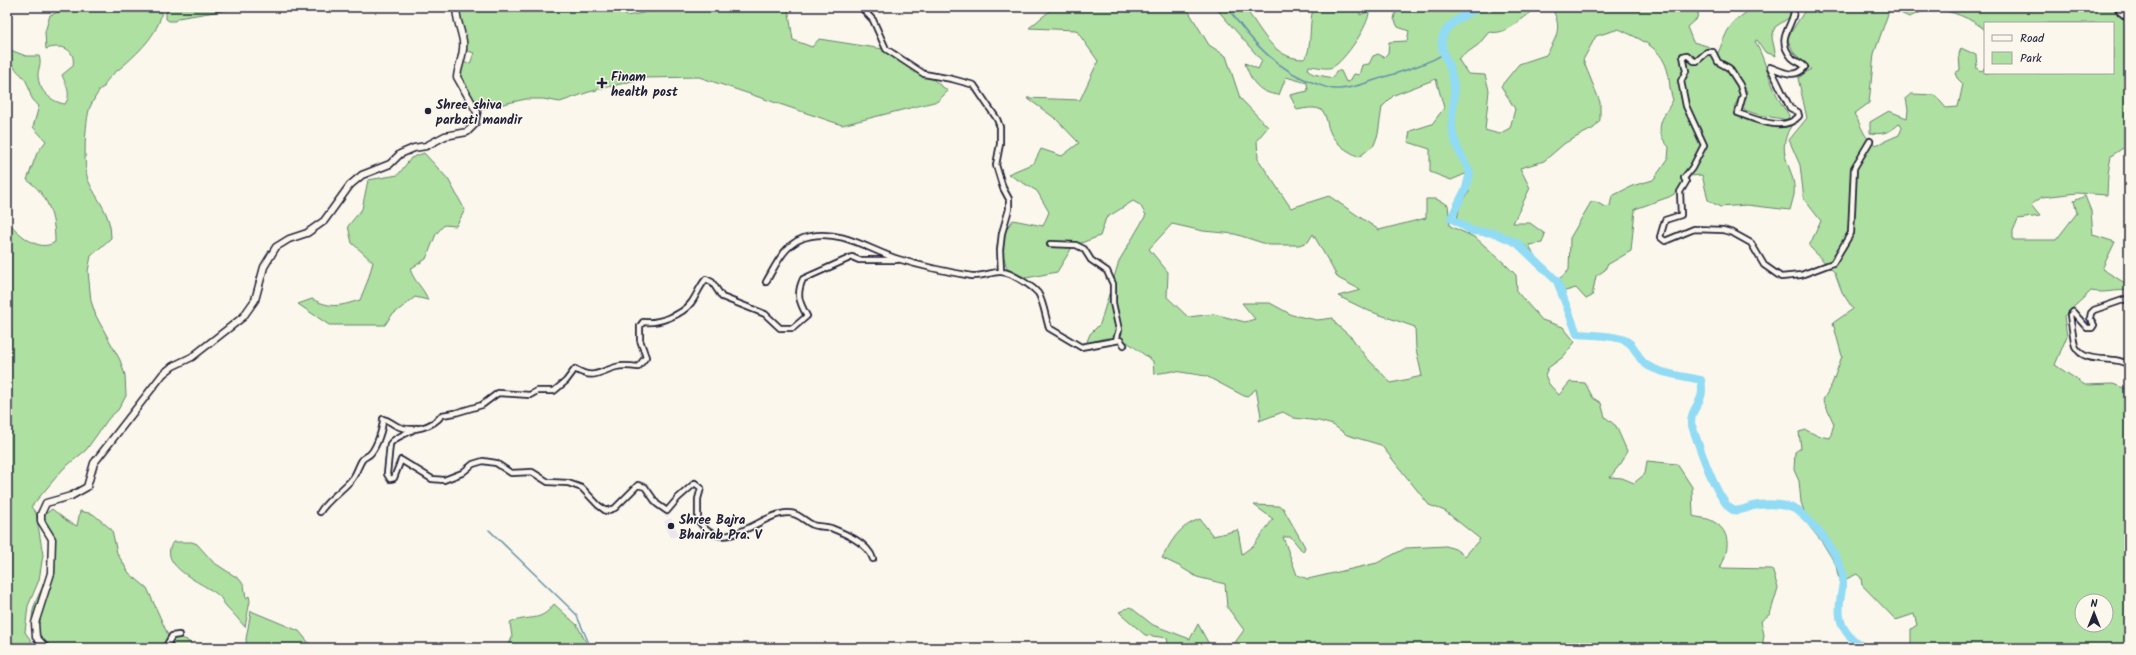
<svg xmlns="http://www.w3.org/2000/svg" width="2136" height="655" font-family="Kalam,sans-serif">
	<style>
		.built { fill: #ebe6ee }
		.green { fill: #aee0a1; stroke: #68816e; fill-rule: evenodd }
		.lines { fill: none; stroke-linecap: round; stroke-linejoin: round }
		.stream { stroke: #6591aa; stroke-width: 1.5 }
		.river { stroke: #92dbf4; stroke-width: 8 }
		.street-casing { stroke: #22223b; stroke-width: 8 }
		.secondary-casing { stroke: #22223b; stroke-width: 9 }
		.street { stroke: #fbf7ec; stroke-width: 4.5 }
		.secondary { stroke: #fbf7ec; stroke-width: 6 }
		.poi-dot { fill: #22223b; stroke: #fbf7ec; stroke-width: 1.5 }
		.labels { text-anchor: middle; stroke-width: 3; stroke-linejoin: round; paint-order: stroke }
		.poi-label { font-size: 13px; font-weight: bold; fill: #22223b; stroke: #fbf7ec; text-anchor: start }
	</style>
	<rect width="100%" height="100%" fill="#fbf7ec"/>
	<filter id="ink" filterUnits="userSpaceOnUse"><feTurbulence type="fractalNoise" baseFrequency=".025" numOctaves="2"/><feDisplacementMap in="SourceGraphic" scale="8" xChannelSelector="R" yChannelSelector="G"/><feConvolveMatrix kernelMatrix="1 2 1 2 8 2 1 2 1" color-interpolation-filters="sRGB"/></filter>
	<g filter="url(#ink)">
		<path class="built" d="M671,518L679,535L674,537H671L668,532L664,521Z"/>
		<path class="green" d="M73,7H162C162,30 140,51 124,65C116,72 107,77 104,87L100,89C97,95 93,100 90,107C85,121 83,166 88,180C97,201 111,212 111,238L91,256L88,271L91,301L96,316L120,360L125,375L126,396L118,410L109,418L86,450L63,469L31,507L36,513L43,555L39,580L28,606L25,632L36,648H7V353C10,342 14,326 7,316V221C17,232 38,254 55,242C55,217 48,194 27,180L37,153L46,141L33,127L39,106C27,96 32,92 26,81C20,71 10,68 8,55L10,52L13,51L26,56H39C42,64 38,68 38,75C38,90 51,102 65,104C72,94 66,85 62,75L73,66C76,48 61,44 46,49L45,32L50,15Z
			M169,7H234L227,10L178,18L175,21H169L166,19V12Z
			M455,7H620L626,16L643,13L655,7H788L793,40L812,47L819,39L896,51L948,91L938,101L842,125L699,77L644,78L589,92L560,102L543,99H526L476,110L455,69L459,61L470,64L474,53L465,50Z
			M1051,7H1186L1209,45L1226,56L1240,98L1268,127L1257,140L1258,159L1291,208L1329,196L1379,230L1426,218V199H1436L1448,205L1450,226L1476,238L1504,263L1516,275L1517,292L1542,320L1563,327L1575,342L1563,357L1548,368L1545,375L1549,384L1559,395L1570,382L1585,383L1593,398L1601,403L1605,417L1616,426L1627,451L1622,462L1610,477L1622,478L1634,483L1645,474L1647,461L1677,464L1692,487L1693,516C1699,518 1709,518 1714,522C1733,533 1728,553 1720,568L1772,569L1778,588L1770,614L1761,621L1764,635L1762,648H1231L1244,630L1227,607L1225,584L1197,577L1179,566L1162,558C1173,539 1178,527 1200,519L1213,536L1238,530L1242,554L1254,545L1273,519L1254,505L1278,506L1283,508L1305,547L1303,552L1291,537H1283L1297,575L1308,579L1377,563L1406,548L1446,546L1455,549L1465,556L1480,539L1445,511L1429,505L1381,445L1347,435L1333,425L1319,421L1294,418L1283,412L1259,421L1261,416L1256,389L1246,397L1206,376L1174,371L1154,374L1153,361C1124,341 1122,330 1086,344L1090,334L1100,324L1119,261L1146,215L1140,205L1133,201L1106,218L1100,236L1073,246L1057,272L1026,278L1007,269C1001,248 999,238 1013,220L1043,226L1049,212L1037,191L1008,174L1034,163L1041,149L1062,156L1079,143L1056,119L1027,98L1080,100L1098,61L1076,30L1029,28L1052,9ZM1172,224L1203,231L1235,234L1269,245H1299L1308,242L1313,234L1338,278L1361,290L1338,296L1369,311L1415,327L1416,349L1422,376L1391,383L1365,356L1352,338L1336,324L1333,318L1317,320L1292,315L1270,303H1242L1255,319L1245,322L1214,314L1188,317L1167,297L1168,272L1149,249Z
			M1215,7H1244C1262,29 1272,59 1304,59C1313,51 1308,20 1314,7H1360V15L1369,11C1370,24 1345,60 1333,67C1326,70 1316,66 1309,66L1308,70L1313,74L1333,78L1336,71H1341L1346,82L1350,81L1354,74L1359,75L1362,65L1369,64L1373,56L1378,54L1384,57L1388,53L1389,42L1407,41L1409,31L1398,27L1394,19L1397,7H1540C1523,15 1509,36 1489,32L1478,45L1458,59L1468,74L1485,75L1489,90L1485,130L1499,134L1510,128L1515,109L1501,86L1519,64L1546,55C1557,37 1563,27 1551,7H1700L1697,18L1687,27L1693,42L1707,46L1718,53C1729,27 1727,26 1751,9L1752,7H1793L1790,17L1775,27L1772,38L1776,56L1765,52L1757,40L1755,41C1768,65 1771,93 1789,115L1788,120L1759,115L1742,109L1747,91L1731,65L1720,60L1718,54L1714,60L1727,70L1738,86L1741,95L1735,105L1736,114L1761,123L1791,126C1773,157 1797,167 1794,195C1793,200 1791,205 1790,210L1747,205L1720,207L1708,200L1702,175L1690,176L1685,188L1669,197L1635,209L1631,251L1607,265L1605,270L1596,276L1592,296L1586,299L1576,288L1562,292L1561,282L1558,280L1569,270L1570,238L1591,202H1596L1605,207L1610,206L1612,196L1632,186L1653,180L1668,159L1669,147C1652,129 1663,118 1673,100C1669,89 1670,79 1667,69C1660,46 1639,39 1619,29L1596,36L1583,60L1600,102V120L1594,128L1565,143L1544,161L1520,168L1530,188L1513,223H1530L1545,234L1542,243L1529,245L1534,255L1526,246L1495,233L1473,230L1457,219L1460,205L1469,192L1470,172L1451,180L1430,172V149L1408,142L1410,131L1432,124L1444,108L1436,79L1394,95L1382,107L1378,134L1374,145L1359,157C1351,153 1342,148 1336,141C1319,123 1337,101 1297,110L1290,95L1308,91L1307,83L1286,77L1279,95C1258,93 1251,81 1245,63L1258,69L1262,61Z
			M1805,7H2129V120L2125,122L2129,132V144L2111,156L2108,174L2107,195L2077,193L2042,197L2031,205L2040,216L2018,219L2013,231V240H2056L2077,213L2074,201L2085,196L2091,211L2093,235L2115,242L2102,269L2125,283L2129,280V291C2115,289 2106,294 2091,291L2064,316L2067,336L2055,365L2085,385L2113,384L2129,390V648H1911V629L1917,625L1914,614L1896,620L1862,585L1861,578L1857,574L1842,581L1838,576L1836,565L1822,542L1809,526L1801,502L1799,481L1794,470L1795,452L1801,448L1799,432L1806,430L1818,436L1830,438L1834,424L1823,400L1832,384L1842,356L1833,323L1853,309L1842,292L1835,273L1809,246L1821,221L1804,199L1800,165L1789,140L1807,118L1798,78L1811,69L1794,53L1787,38L1804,12ZM1890,8L1909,17C1917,14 1924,10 1933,10C1949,9 1973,19 1985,30V23H2113V73H1985V67L1982,71L1977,69L1976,55L1961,48L1959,54L1960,70L1955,73L1957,78L1963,84L1958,107L1946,108L1935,95L1911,94L1906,98L1908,110L1907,118L1889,111L1870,122V133C1883,135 1891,132 1900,123L1902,128L1899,135L1876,145C1862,137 1863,127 1854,114L1869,103L1874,54ZM2082,601H2106V625H2082Z
			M424,153L448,179L465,210L456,226L444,225L436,234L426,259L410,269C414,282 424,288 428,300L415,297L391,316L385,325H329L298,304L312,299C332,309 340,306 360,300L368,280L373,262L352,243L348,226L362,209L368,180L398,175L411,158Z
			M52,509L67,521L77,526L80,511L93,514L112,530L117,553L129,573L147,588L168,635L162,648H46C42,642 35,634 33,627C28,608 43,590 48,574C52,555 49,533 44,515Z
			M173,542H192L197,544L213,562L239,579L244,585L246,598L249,596L250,601L245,627C239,620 233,613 227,607C223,603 222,598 218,595C206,584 156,567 173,542Z
			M554,604L577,625L589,648H508L512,637L510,623C528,614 540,624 554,604Z
			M1130,607L1153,625L1190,639L1198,624L1211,648H1169L1167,638L1145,635L1119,612Z
			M251,611L299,631L313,648H247L246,639Z
			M176,636L187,640L194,648H166L171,640Z"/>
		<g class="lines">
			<path class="stream" d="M1227,7C1250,40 1278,72 1317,84C1323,86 1329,89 1335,89C1354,89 1373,80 1391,75C1401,72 1437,60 1444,53
				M489,530L576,614L591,648"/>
			<path class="river" d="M1479,7C1467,15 1444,23 1442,40C1440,51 1449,62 1451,72C1458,95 1451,106 1452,127C1453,142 1463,159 1470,172L1466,188L1451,218L1472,231L1495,233L1517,243L1557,281L1577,334C1589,335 1619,335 1628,342C1636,347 1638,359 1645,364C1660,374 1683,376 1701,380C1706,405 1691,404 1691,423C1697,440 1717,503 1733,510C1739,512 1747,508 1753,506C1766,503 1783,504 1795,509C1802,512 1820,533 1825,539C1831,548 1839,561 1842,571C1845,578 1842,588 1841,595C1836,621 1843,635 1865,648
				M1868,648L1873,646L1879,648"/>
			<defs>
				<path id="street" d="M861,7L873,20L886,49L924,74L952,79L974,85L997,119L1000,127V144L996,165L1003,188L1009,199V209L1002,233L1000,250L1001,271
					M1794,7C1796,26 1773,36 1792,58C1796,62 1801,62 1805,67C1795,80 1781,71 1770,67L1790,108L1798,112L1799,116C1784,133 1755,119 1738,113L1743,95L1740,85L1729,68L1718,62L1713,52H1707L1697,61H1694L1687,55L1683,56L1686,71L1681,81L1686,106L1704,145L1692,168L1684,178L1686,182L1680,192L1681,215L1665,220L1660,237L1665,241L1694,229L1723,230L1733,233L1751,243L1764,265L1781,277L1801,275L1833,263L1851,233L1854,168L1870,141
					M2117,7L2120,12L2129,19
					M1050,244L1076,245L1084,249L1091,260L1107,271L1113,284V303L1119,330L1116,340
					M766,282C777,263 786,240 811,236C843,230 869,250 898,259C921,266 948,272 972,276C986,277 997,268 1010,274C1018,278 1032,286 1038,293C1043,300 1046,319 1049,328L1081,347L1120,340L1124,345
					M2129,298L2094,310L2091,313L2090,318L2094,325L2092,328H2087L2073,312L2070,315C2071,322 2074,342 2075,346C2085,366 2114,354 2129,365
					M416,428C409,433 394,437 390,444L387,474L390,479L394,478L401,460L432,479L444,480L462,473L473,464L483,461L496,463L511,473L532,472L548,482L568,483L582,488L598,505L606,511L615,508L638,485L645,487L657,504L667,511L678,498L695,483L701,488L698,499V520C701,524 705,529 708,531C733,548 763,513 788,513C799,513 804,521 813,525C818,527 825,526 831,528C846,534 868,543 873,559
					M320,512C328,499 342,491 352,479C357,473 358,466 362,460C364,457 369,456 371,453C377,446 383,428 383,419C389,420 391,423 397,426C412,433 433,427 442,415L455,413L482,405L498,393L530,395L537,391H554L566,381L575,369C594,380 598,372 616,367C623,365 631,366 638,367L646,357L640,340V326L643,322C658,324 682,315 691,303C697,295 699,287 706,279L712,282L722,297L765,314L780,328H793L807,316C799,302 796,294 803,279L852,257L859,260H897V259
					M165,648L172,636L179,635"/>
				<path id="secondary" d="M46,648L36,637L35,623L51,573L52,539L41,521V514L46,503L71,496L87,487L94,463L163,374L173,366L192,357L243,317L255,300L264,267L276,247L289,239L307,233L324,221L350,185L362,175L390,164L400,154L414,148L426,146L445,136L467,132L475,124L477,112L457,77C458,65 465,54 463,41C461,29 456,19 456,7"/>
			</defs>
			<use href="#street" class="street-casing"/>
			<use href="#secondary" class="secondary-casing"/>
			<use href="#street" class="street"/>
			<use href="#secondary" class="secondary"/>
		</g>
	</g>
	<g class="poi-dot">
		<path d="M600 77h4v4h4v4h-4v4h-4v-4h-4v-4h4z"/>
		<circle cx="428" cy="111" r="4"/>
		<circle cx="671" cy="526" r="4"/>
	</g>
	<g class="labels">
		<g class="poi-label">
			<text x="611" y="81">Finam<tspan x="611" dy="15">health post</tspan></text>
			<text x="436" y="109">Shree shiva<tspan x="436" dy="15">parbati mandir</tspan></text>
			<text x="679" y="524">Shree Bajra<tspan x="679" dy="15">Bhairab Pra. V</tspan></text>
		</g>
	</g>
	<rect width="2136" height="655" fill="none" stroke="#fbf7ec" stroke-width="24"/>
	<rect x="12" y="12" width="2112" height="631" fill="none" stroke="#22223b" stroke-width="1.5" filter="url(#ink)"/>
	<rect x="1984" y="22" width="130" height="52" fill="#fbf7ec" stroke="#a4a2a5"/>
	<rect x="1992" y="35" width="20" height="6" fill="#fbf7ec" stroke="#a4a2a5"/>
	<text x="2020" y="42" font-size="12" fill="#22223b">Road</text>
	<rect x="1992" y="52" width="20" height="12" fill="#aee0a1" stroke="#a4a2a5"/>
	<text x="2020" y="62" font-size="12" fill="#22223b">Park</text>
	<g transform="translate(2094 613)"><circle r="19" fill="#fbf7ec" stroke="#a4a2a5"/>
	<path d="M0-3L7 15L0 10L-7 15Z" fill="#22223b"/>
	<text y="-6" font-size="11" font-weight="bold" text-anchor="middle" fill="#22223b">N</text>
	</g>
</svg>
